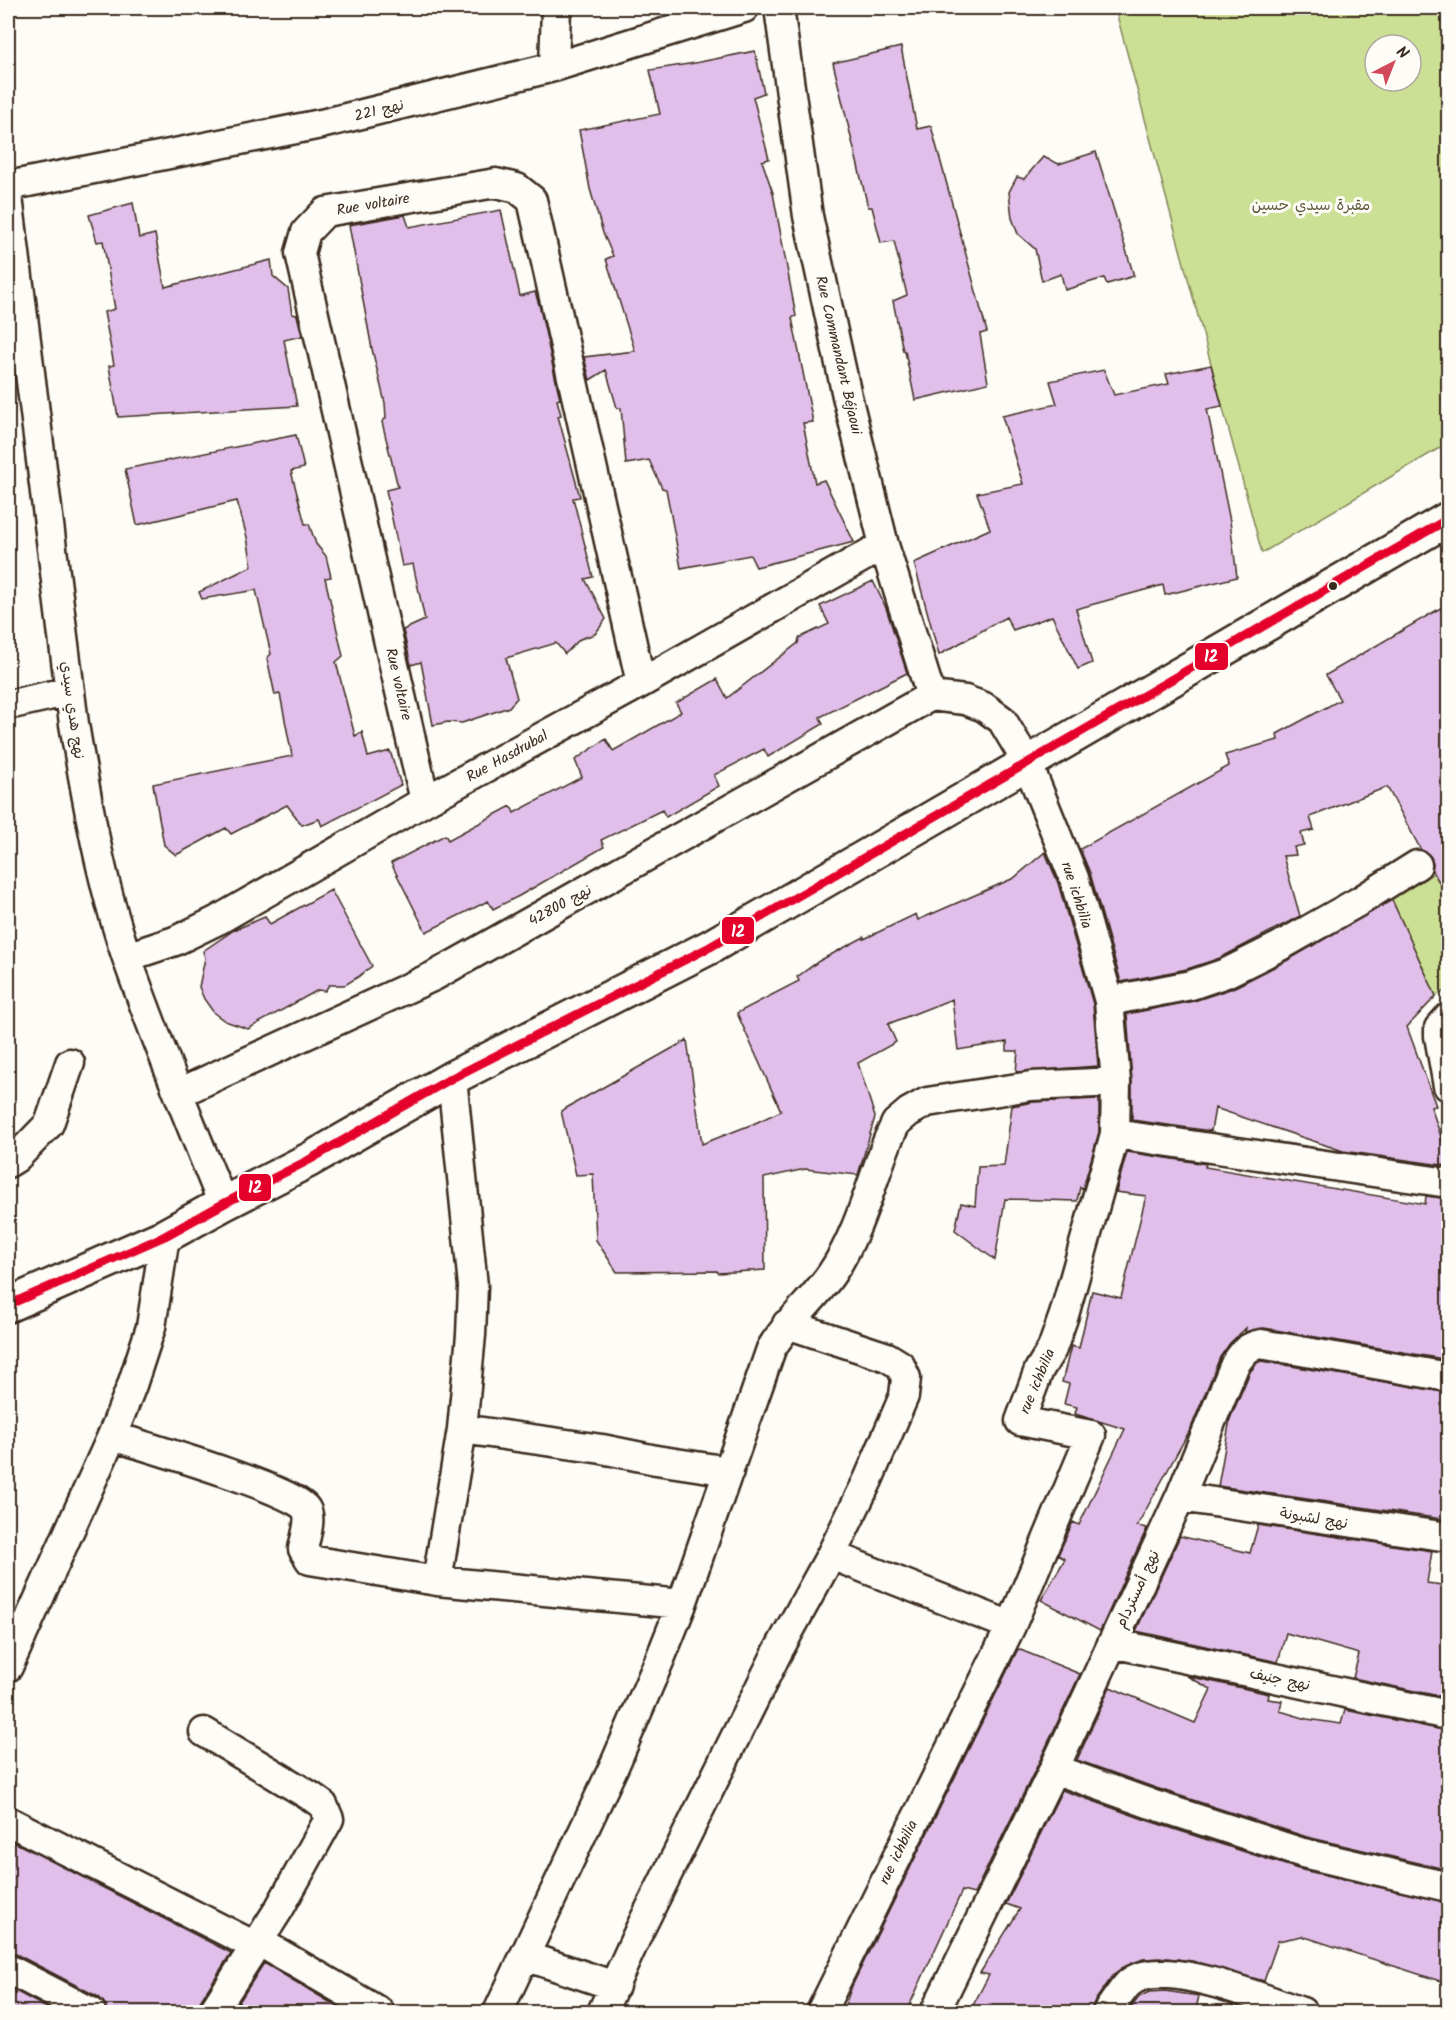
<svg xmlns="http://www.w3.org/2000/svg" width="1456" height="2020" font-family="Kalam,'Playpen Sans Arabic',sans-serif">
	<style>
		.green { fill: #cce095; stroke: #84855a; stroke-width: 1.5; fill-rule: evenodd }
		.building { fill: #e1bfea; stroke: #3b2a1e; stroke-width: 1.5 }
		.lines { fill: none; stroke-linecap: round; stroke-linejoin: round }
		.street-casing { stroke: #3b2a1e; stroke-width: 33 }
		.secondary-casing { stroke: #3b2a1e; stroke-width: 38 }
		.street { stroke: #fdfcf7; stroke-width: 28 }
		.secondary { stroke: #fdfcf7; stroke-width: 33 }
		.bus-1-casing { stroke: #fdfcf7; stroke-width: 14 }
		.bus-1 { stroke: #e4002b; stroke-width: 9 }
		.bus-dot { fill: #3b2a1e; stroke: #fdfcf7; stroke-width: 2 }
		.labels { text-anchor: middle; stroke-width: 6; stroke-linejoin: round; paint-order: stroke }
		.street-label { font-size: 15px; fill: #3b2a1e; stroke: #fdfcf7 }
		.park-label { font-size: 15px; fill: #5f583c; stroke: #fdfcf7 }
		.line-badge { stroke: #fdfcf7; stroke-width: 2 }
		.badge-label { font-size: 16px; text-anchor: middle; font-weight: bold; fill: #fff }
	</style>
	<rect width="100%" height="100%" fill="#fdfcf7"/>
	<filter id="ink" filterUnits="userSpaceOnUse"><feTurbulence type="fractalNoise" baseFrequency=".0167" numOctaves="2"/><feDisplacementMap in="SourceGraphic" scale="12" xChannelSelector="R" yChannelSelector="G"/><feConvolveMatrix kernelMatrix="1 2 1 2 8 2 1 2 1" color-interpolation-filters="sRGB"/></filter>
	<g filter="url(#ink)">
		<path class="green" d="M1115,8H1448V443L1262,553ZM1375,45H1411V81H1375Z
			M1448,865V989L1436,996L1391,898Z"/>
		<path class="building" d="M901,47L917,129L931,126L987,332L980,334L988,383L915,400L905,351H903L893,301L907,295L894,241L881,243L872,207H868L833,63Z
			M755,51L764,93L753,97L769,159L762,161L773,193L796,316L792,318L813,422L803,423L815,483L824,480L854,542L756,567L750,555L681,568L666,489L662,488L649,460L626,464L621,408H617L606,370L590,380L584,357L635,351L606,259L613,256L603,233L590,189L579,130L660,114L650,70L695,63Z
			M1096,152L1134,276L1107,284L1104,278L1065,290L1061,274L1042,281L1035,249L1018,234L1012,218L1009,192L1017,177L1024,179L1043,157L1059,164Z
			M133,203L139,238L155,234L165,287L271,260L273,276L288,289L292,314L297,315L302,336L284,340L297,406L118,417L109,366L114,365L104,312L115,309L103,241L97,242L89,215Z
			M501,210L520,296L535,292L540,308L560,399L557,400L561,415L558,416L580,497L573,498L593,577L585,579L606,619L595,634L580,639L565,654L556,643L506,658L517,698L509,707L462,723L448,722L433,725L421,662L411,665L403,630L425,620L413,564L402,566L386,490L398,487L382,422L386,418L385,403L372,349L349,225L405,215L409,227Z
			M1211,365L1222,406L1207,409L1230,521L1237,577L1165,595L1163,585L1076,609L1092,663L1078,669L1052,616L1013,630L1006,617L939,655L914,563L990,529L977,493L1023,484L1002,416L1057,404L1050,381L1104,370L1114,395L1169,384L1166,374Z
			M296,435L304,468L291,471L305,524H309L316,544L326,556L331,577L325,578L343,656L336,662L355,736L362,732L368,757L390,751L401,785L322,826L319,819L302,825L287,805L231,834L226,828L176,855L164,845L153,784L292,756L280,694L275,695L267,658L271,654L256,590L202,599L199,592L252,566L247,537L237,501L137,525L125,469Z
			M873,581L886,608L907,673L820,717L823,724L768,757L764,749L714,775L719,786L666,817L662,810L601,840L604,847L519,896L493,909L488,901L426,932L391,863L445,835L448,840L511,806L514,813L582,777L575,760L606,739L613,751L681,712L676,703L717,679L727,698L798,643L799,638L829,624L820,606Z
			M1449,603V899L1432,870L1433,864L1431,857L1421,850L1387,787L1310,817L1314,830L1301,833L1304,845L1294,847L1296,855L1283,856L1300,916L1220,958L1187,969L1121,982L1090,873L1080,849L1229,766L1225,755L1278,740L1277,734L1340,700L1326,675Z
			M1045,852L1058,883L1093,1004L1098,1066L1016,1072L1018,1051H1007V1042L958,1050L952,999L888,1024L896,1042L858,1063L875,1117L858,1175L805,1169L764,1178L765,1270L718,1273L717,1271L617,1272L596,1240L593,1174L576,1175L561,1111L687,1040L702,1144L753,1124L781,1111L737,1013L799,981L797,977L819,961L864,937V939L916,914L918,920L1014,878Z
			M331,890L372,966L358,977L345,985H329L325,991L318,990L248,1029L225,1021L214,1013L204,999L199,987L205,958L203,951L234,930L265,917L270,924Z
			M1392,900L1436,996L1407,1027L1436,1106L1431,1107L1446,1151H1449V1166L1343,1151L1215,1108L1211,1131L1132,1120V1081L1127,1014L1194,1001L1233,988L1288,960Z
			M1099,1099V1132L1083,1188L1080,1187L1077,1201L1005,1199L995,1260L955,1230L961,1203L975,1206L978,1167L1004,1166L1012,1106L1033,1102Z
			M1127,1152L1206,1164L1205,1167L1425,1204L1426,1196L1449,1199V1360L1264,1328L1245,1332L1246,1328L1230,1343L1220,1357L1191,1428L1137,1526L1147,1528L1100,1631L1041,1600L1065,1559L1058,1555L1073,1522L1079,1525L1125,1429L1075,1414L1077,1407L1064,1404L1069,1384L1062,1382L1071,1346L1079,1348L1092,1291L1121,1298L1146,1196L1116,1192Z
			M1261,1361L1449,1393V1520L1218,1486L1230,1419L1250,1372L1257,1363Z
			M1258,1525L1432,1551L1427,1583L1449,1586V1698L1353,1678L1359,1654L1286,1633L1278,1662L1136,1631L1180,1536L1250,1553Z
			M1018,1649L1080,1674L1039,1762L974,1894L962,1891L906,2013H842L852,1986Z
			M1187,1676L1269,1694L1268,1699L1282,1701L1280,1711L1307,1719L1341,1724L1345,1710L1449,1731V1870L1307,1837L1156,1788L1077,1760L1110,1687L1195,1723L1211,1689Z
			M1062,1790L1146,1820L1298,1869L1449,1903V1984L1302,1936L1278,1941L1264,1981L1192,1961L1166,1958L1143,1959L1122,1968L1115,1973L1094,2002L1091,2013H969L989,1975L980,1973L1020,1909L1006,1904Z
			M8,1839L231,1953L199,2003L197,2013H107L105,2004L99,1997L16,1954L8,1953Z
			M264,1963L348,2013H232Z
			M8,1987L56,2013H8Z
			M1165,1991L1199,1996L1195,2013H1127L1139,1997L1149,1992Z"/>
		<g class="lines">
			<defs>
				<path id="street" d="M779,8L808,216L847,396L884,545L931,696
					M554,67L556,8
					M8,186L321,124L554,67L744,8
					M8,197L74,724C87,802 101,882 127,958C156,1041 190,1122 223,1204
					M8,705L70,691
					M425,801L300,253L306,232L325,212L496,183L517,188L532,200L641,683
					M127,957L175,941L218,920L425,801L641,683L884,545
					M1109,1001L1191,985L1226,973L1280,946L1358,902L1417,865
					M1448,1018L1439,1028V1036L1448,1086
					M179,1093L434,976L931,696
					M1115,1134L1448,1183
					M8,1163L16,1158L49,1124L70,1063
					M462,1429L602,1449L656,1460L729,1471
					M112,1436C141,1445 297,1491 306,1509C312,1519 305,1538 303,1549L310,1560L437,1581L682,1604
					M1180,1497L1448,1537
					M831,1555L1011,1626
					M437,1581L462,1429L471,1335L473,1286L452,1078
					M1112,1643L1448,1715
					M8,1667L112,1436L132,1385L151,1327L165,1236
					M204,1732L312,1797L323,1805L329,1819L279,1909L213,2012
					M1054,1769L1151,1804L1303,1853L1448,1887
					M8,1821L255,1946
					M258,1941L380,2012
					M525,1956L615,1986
					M8,1969L91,2012
					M498,2012L615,1764L660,1659L682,1604L771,1349C788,1320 814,1300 832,1273C858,1235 871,1183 888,1140L896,1123L909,1112L927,1102L1031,1086L1116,1082
					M602,2012L640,1929L777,1653L831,1555L868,1480L904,1396L906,1378L900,1365L887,1357L787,1324
					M821,2012L1011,1626L1091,1435L1020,1421L1039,1370L1052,1349L1064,1315L1115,1134L1116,1082L1109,1001L1074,878L1027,762L1002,720L984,707L965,700L931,696
					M935,2012L1054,1769L1180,1497L1235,1364C1243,1353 1247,1346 1261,1344L1448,1377
					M1107,2012C1111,2007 1124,1987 1129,1983C1162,1955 1265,2000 1302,2012"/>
				<path id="secondary" d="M8,1305L165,1236L223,1204L309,1160L452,1078L710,947L1448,519"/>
			</defs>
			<use href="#street" class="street-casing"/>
			<use href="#secondary" class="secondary-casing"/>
			<use href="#street" class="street"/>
			<use href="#secondary" class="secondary"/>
			<defs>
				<path id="bus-1" d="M8,1305L165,1236L223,1204L309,1160L452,1078L710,947L1448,519"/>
			</defs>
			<use href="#bus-1" class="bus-1-casing"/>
			<use href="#bus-1" class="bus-1"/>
		</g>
	</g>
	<circle class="bus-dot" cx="1333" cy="586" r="5"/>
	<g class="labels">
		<g class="street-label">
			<text transform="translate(379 110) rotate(-14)" y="5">نهج 221</text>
			<text transform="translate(373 204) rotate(-10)" y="5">Rue voltaire</text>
			<text transform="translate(839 355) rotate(77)" y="5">Rue Commandant Béjaoui</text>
			<text transform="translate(399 684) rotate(77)" y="5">Rue voltaire</text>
			<text transform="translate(73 710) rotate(82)" y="5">نهج هدي سيدي</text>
			<text transform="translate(507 756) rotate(-29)" y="5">Rue Hasdrubal</text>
			<text transform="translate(1077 895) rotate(72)" y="5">rue ichbilia</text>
			<text transform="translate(560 905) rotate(-29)" y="5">نهج 42800</text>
			<text transform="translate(1037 1381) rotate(-67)" y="5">rue ichbilia</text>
			<text transform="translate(1314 1518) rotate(9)" y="5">نهج لشبونة</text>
			<text transform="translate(1137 1589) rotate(-65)" y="5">نهج أمستردام</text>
			<text transform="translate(1280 1679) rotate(12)" y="5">نهج جنيف</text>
			<text transform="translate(898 1852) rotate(-64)" y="5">rue ichbilia</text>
		</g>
		<g class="park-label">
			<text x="1311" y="210">مقبرة سيدي حسين</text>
		</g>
	</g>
	<g class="line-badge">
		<rect x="1194" y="642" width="35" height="29" rx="6" fill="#e4002b"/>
		<rect x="721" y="916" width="34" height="29" rx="6" fill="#e4002b"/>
		<rect x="238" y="1173" width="34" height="29" rx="6" fill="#e4002b"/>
	</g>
	<g class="badge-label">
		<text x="1211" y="662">12</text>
		<text x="738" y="937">12</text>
		<text x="255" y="1193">12</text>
	</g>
	<rect width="1456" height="2020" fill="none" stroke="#fdfcf7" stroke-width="30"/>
	<rect x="15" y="15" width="1426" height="1990" fill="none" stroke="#3b2a1e" stroke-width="2" filter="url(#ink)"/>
	<g transform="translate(1393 63) rotate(42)"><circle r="28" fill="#fdfcf7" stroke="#afa8a0" stroke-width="1.5"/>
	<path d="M0-4.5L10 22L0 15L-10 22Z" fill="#d1495b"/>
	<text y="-9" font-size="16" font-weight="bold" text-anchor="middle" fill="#3b2a1e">N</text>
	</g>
</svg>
